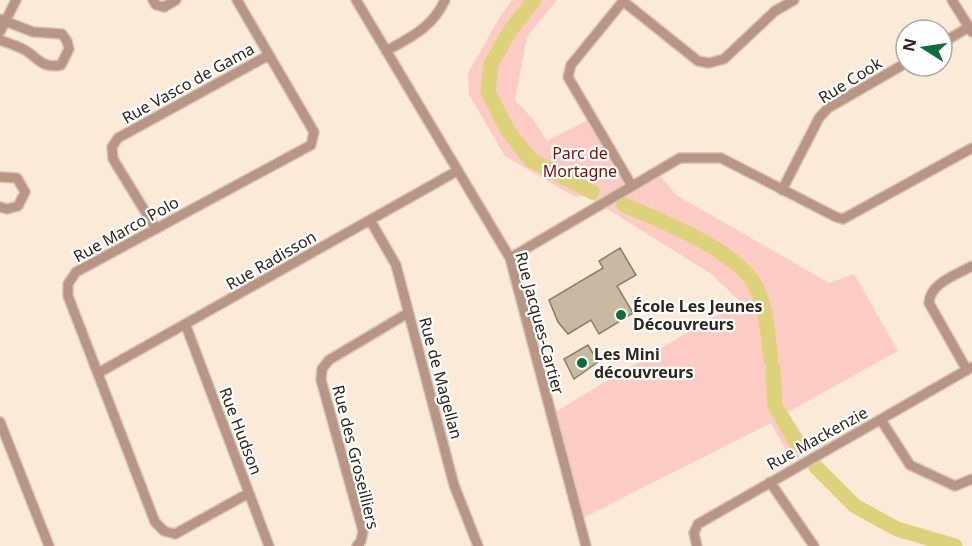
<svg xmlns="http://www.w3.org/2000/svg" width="972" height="546" font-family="'Noto Sans',sans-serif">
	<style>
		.green { fill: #fcccc4 }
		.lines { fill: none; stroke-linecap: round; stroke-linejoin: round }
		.river { stroke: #ddd17c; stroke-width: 15 }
		.building { fill: #c7baa1; stroke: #8a7d66; stroke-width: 1.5 }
		.minor-casing { stroke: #d7c7b7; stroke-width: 12 }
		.minor { stroke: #b89585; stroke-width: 9 }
		.poi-dot { fill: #106b3e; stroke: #fff; stroke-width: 2 }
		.labels { text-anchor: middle; stroke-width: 4.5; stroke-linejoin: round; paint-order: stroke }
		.street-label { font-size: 16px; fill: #2e261e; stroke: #fff }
		.park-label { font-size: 16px; fill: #760f08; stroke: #fff }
		.poi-label { font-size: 16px; font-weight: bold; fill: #2e261e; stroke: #fff; text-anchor: start }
	</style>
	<rect width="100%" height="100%" fill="#fcead9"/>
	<path class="green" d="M512,0H557L527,37L515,100L532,118L547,141L592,118L632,186L657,172L676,195L829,283L854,274L898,351L788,412L812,450L792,461L771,423L577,521L550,415L740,301L710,273L601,205L586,195L575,197L505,156L469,95L468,73L501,15Z"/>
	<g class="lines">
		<path class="river" d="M534,0L510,31L491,64L488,92L508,131L531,160L592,192
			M624,205C661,221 743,252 758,291C767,313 768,337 771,359
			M773,369L775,406L796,442
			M816,467L855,506L897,529L955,546"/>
	</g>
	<path class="building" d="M620,248L636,275L617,286L633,313L599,334L591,320L568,334L558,322L549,300L603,268L599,261Z
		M588,345L598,362L574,379L564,359Z"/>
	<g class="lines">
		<defs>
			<path id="minor" d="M153,0L156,5L164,7L176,0
				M237,0L314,132L311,145L76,272L68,284V296L155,522L164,531L175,534L249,493
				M356,0L510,258L586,546
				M624,0L571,65L568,77L632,186
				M952,0L972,32
				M623,1L698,61L709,63L724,59L775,11L794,0
				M0,19L33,32L62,34L67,41L69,49L61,65C41,69 38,57 23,49C15,45 7,43 0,40
				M0,32L16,0
				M942,43L969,27
				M386,51C411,37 432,28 445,0
				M0,177L17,178L25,192L18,206L7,209L0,207
				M782,190L819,118L828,108L906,63
				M370,220L396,265L454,485L478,546
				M156,229L113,159L112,147L118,138L269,55
				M510,258L680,158H721L836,217L843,219L972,148
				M186,326L269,546
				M967,370L929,303C930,283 956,275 972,266
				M100,372L457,171
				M881,420L910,465L955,486L972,479
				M0,422L49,546
				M770,482L814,546
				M357,546L361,541L363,531L321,380L322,369L329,360L408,313
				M697,546L694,533L698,524L972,367"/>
		</defs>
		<use href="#minor" class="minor-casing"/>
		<use href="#minor" class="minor"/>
	</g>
	<g class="poi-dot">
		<circle cx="621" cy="315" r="6"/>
		<circle cx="582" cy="363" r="6"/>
	</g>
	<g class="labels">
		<g class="street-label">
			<text transform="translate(850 80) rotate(-32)" y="6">Rue Cook</text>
			<text transform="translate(188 83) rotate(-29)" y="6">Rue Vasco de Gama</text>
			<text transform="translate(126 229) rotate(-29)" y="6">Rue Marco Polo</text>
			<text transform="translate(271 260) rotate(-30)" y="6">Rue Radisson</text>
			<text transform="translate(540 323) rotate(75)" y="6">Rue Jacques-Cartier</text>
			<text transform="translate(441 378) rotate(75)" y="6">Rue de Magellan</text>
			<text transform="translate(241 431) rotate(69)" y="6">Rue Hudson</text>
			<text transform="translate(817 438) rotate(-29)" y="6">Rue Mackenzie</text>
			<text transform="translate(356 457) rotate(76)" y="6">Rue des Groseilliers</text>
		</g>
		<g class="park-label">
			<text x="580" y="159">Parc de<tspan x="580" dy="18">Mortagne</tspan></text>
		</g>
		<g class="poi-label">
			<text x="633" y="312">École Les Jeunes<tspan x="633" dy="18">Découvreurs</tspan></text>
			<text x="594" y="360">Les Mini<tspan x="594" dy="18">découvreurs</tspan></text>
		</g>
	</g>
	<g transform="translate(924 48) rotate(282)"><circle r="28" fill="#ffffff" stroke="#aba8a5" stroke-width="1.5"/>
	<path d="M0-4.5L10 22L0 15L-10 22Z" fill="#106b3e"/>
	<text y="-9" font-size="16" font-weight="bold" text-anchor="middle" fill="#2e261e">N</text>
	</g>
</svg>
